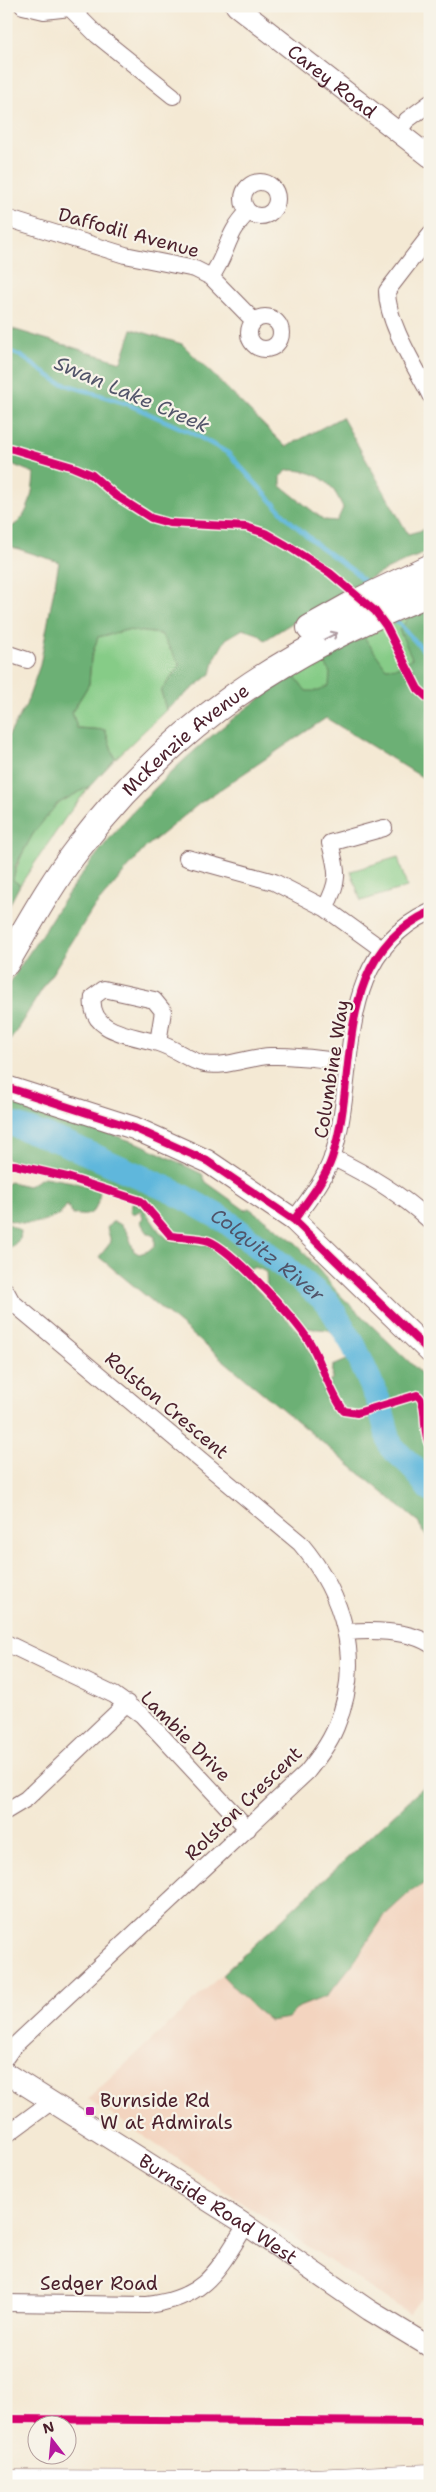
<svg xmlns="http://www.w3.org/2000/svg" width="436" height="2492" font-family="'Shantell Sans',sans-serif">
	<style>
		.built { fill: #f3d4bf }
		.green { fill: #86cc87; stroke: #687659 }
		.forest { fill: #6cb074; stroke: #5b6850; fill-rule: evenodd }
		.lines { fill: none; stroke-linecap: round; stroke-linejoin: round }
		.stream { stroke: #5fb7dc; stroke-width: 4.5 }
		.river { stroke: #5fb7dc; stroke-width: 25 }
		.minor-casing { stroke: #866666; stroke-width: 18 }
		.tertiary-casing { stroke: #866666; stroke-width: 22 }
		.secondary-casing { stroke: #866666; stroke-width: 24 }
		.primary-casing { stroke: #866666; stroke-width: 28 }
		.motorway-casing { stroke: #866666; stroke-width: 29 }
		.minor { stroke: #fff; stroke-width: 16 }
		.tertiary { stroke: #fff; stroke-width: 20 }
		.secondary { stroke: #fff; stroke-width: 22 }
		.primary { stroke: #fff; stroke-width: 26 }
		.motorway { stroke: #fff; stroke-width: 28 }
		.cycleway-casing { stroke: #f7f3e8; stroke-width: 11 }
		.cycleway { stroke: #d6006c; stroke-width: 8 }
		.oneway { stroke: #ae9aa0 }
		.poi-dot { fill: #b5179e; stroke: #f7f3e8; stroke-width: 2 }
		.labels { text-anchor: middle; stroke-width: 4.5; stroke-linejoin: round; paint-order: stroke }
		.street-label { font-size: 19px; fill: #4a1f2b; stroke: #f7f3e8 }
		.poi-label { font-size: 19px; fill: #4a1f2b; stroke: #f7f3e8; text-anchor: start }
		.water-label { font-size: 20px; font-style: italic; fill: #515469; stroke: #f7f3e8 }
	</style>
	<rect width="100%" height="100%" fill="#f7f3e8"/>
	<filter id="ink" filterUnits="userSpaceOnUse"><feTurbulence type="fractalNoise" baseFrequency=".02" numOctaves="2"/><feDisplacementMap in="SourceGraphic" scale="10" xChannelSelector="R" yChannelSelector="G"/><feConvolveMatrix kernelMatrix="1 2 1 2 8 2 1 2 1" color-interpolation-filters="sRGB"/></filter>
	<filter id="wash" filterUnits="userSpaceOnUse"><feTurbulence type="fractalNoise" baseFrequency=".0096" numOctaves="4" result="noise"/><feDisplacementMap in="SourceGraphic" scale="20" xChannelSelector="R" yChannelSelector="G"/><feGaussianBlur stdDeviation="1.12" result="paint"/><feColorMatrix in="noise" values="0 0 0 0 0 0 0 0 0 0 0 0 0 0 0 0 0 1.4 0 .05"/><feComposite in="paint" operator="in"/></filter>
	<g filter="url(#wash)">
		<rect width="100%" height="100%" fill="#f4e9d4"/>
		<path class="built" d="M430,1781V2305L420,2299L409,2314L88,2099Z"/>
		<path class="green" d="M411,615L430,782L305,691L294,675L341,648Z
			M127,630L161,634L180,665L161,691L166,710L115,759L105,730L77,728L72,712L89,684L91,658L98,637Z
			M90,786L66,817L20,885L13,880C18,857 40,816 59,803C69,797 80,791 90,786Z
			M398,857L407,887L361,901L351,871Z"/>
		<path class="forest" d="M6,327L121,362L132,329L182,344L286,447L342,417L408,534L430,528V551C372,573 317,607 265,640L258,634L243,629L226,639L215,658L211,674L166,710L161,691L180,665L161,634L127,630L98,637L91,658L89,684L72,712L77,728L105,730L115,759L90,786L57,804L33,834L16,865L13,880L20,885L6,911V740L26,705L40,665L59,562L6,545V529C29,522 33,493 34,473L6,462ZM288,470C317,470 332,481 343,508L337,521L324,520L281,486V476Z
			M430,606V782L326,718L200,803L146,847L92,910L6,1047C6,1033 2,1002 7,990C16,970 31,951 43,932C109,825 189,744 294,675L306,691H319L329,685L330,673L323,659L364,637L386,668L398,667L412,658L399,630L411,615Z
			M6,1099L143,1145L202,1174L206,1182L245,1210L249,1208L296,1243L339,1294L430,1382V1542L417,1521L99,1257L111,1242L107,1228L112,1222C127,1222 130,1241 134,1251L139,1254L148,1251L155,1245V1237L148,1233L140,1222L143,1219L141,1210L134,1214L130,1211L133,1201L143,1208L159,1231L169,1240L212,1246L292,1324L303,1338L326,1384L332,1380L333,1366L349,1359L344,1347L329,1330L307,1328L267,1288L266,1272L255,1267L248,1270L213,1238L179,1234L170,1230L140,1197L71,1175L44,1171L9,1161L6,1157Z
			M44,1177L73,1182L100,1191C99,1200 96,1214 86,1215C81,1216 78,1214 73,1215L67,1205L59,1216C53,1216 52,1218 47,1220C33,1225 20,1224 6,1219V1184L10,1182L28,1186Z
			M9,1224L21,1231L20,1239L6,1252V1226Z
			M430,1781V1880L410,1892L385,1915L354,1962L327,1996L299,2007L288,2018L270,2021L254,2008L222,1975Z"/>
		<g class="lines">
			<path class="stream" d="M6,350L21,356L58,382L125,403L192,433L228,453L289,520L320,547L355,572L369,587
				M394,618L424,651L430,661"/>
			<path class="river" id="s1" d="M6,1122L65,1143L174,1192L226,1221L302,1281L328,1303L354,1346L379,1402L391,1447L412,1466L430,1490"/>
		</g>
	</g>
	<g filter="url(#ink)">
		<g class="lines">
			<defs>
				<path id="minor" d="M23,6L44,11L70,8L97,35L173,96
					M398,132L407,120L430,103
					M243 199a17 17 0 1 1 34 0a17 17 0 1 1-34 0Z
					M6,218L125,255L195,269L211,277L254,321
					M430,235L387,291C387,323 415,366 430,395
					M211,277C228,253 226,234 248,212
					M249 333a16 16 0 1 1 32 0a16 16 0 1 1-32 0Z
					M6,653L27,660
					M187,858L274,882L325,908L383,950
					M325,908C340,881 338,872 330,843L384,828
					M158,1043L163,1011L154,1000L104,989L93,997C88,1033 132,1035 158,1043C175,1048 187,1060 204,1064C225,1068 249,1057 270,1056C296,1055 322,1059 347,1062
					M332,1157C368,1175 400,1193 430,1221
					M294,1220C308,1200 324,1181 332,1158C360,1074 330,958 430,912
					M6,1291L12,1302L300,1543C344,1595 364,1661 336,1727C329,1744 318,1758 307,1772L13,2047L6,2057
					M347,1632C373,1630 407,1630 430,1644
					M6,1643L114,1695L142,1715L248,1829
					M6,1811L26,1799L127,1703
					M6,2135L52,2101
					M6,2303L147,2305C206,2298 217,2271 246,2225"/>
				<g id="tertiary">
					<path id="s2" d="M236,6L430,157"/>
					<path id="s3" d="M6,2073L240,2221L369,2310L430,2347"/>
				</g>
				<path id="secondary" d="M6,1087L134,1128L207,1161L294,1220L430,1352"/>
				<g id="primary">
					<path d="M310,628L353,604L430,567"/>
					<path id="s4" d="M6,963C29,924 51,883 79,847C175,722 285,651 430,593"/>
				</g>
				<path id="motorway" d="M6,2484L262,2485L430,2478"/>
			</defs>
			<use href="#minor" class="minor-casing"/>
			<use href="#tertiary" class="tertiary-casing"/>
			<use href="#secondary" class="secondary-casing"/>
			<use href="#primary" class="primary-casing"/>
			<use href="#motorway" class="motorway-casing"/>
			<use href="#minor" class="minor"/>
			<use href="#tertiary" class="tertiary"/>
			<use href="#secondary" class="secondary"/>
			<use href="#primary" class="primary"/>
			<use href="#motorway" class="motorway"/>
			<defs>
				<path id="cycleway" d="M6,447L73,467L92,475L115,495L151,518L169,523L246,527L265,533L286,545L330,573L375,611L386,626L418,689L430,700
					M6,1087L134,1128L207,1161L294,1220L430,1352
					M6,1165H15L67,1177L141,1201L171,1236C183,1238 199,1237 209,1241C233,1251 301,1324 313,1348C324,1369 330,1392 344,1411L357,1413L417,1395C429,1403 421,1431 430,1446
					M294,1220C308,1200 324,1181 332,1158C360,1074 330,958 430,912
					M6,2419L430,2422"/>
			</defs>
			<use href="#cycleway" class="cycleway-casing"/>
			<use href="#cycleway" class="cycleway"/>
		</g>
		<defs><path id="oneway-shaft" d="M-6 0H5M1.5-3L5.5 0L1.5 3" fill="none" stroke-width="1.6" stroke-linecap="round" stroke-linejoin="round" transform="scale(1.25)"/></defs>
		<use class="oneway" href="#oneway-shaft" transform="translate(331 636) rotate(-27)"/>
	</g>
	<rect class="poi-dot" x="85" y="2106" width="10" height="10" rx="2.5"/>
	<g class="labels">
		<g class="street-label">
			<text dy="7" stroke="none"><textPath href="#s2" startOffset="122">Carey Road</textPath></text>
			<text transform="translate(129 232) rotate(15)" y="7">Daffodil Avenue</text>
			<text dy="7" stroke="none"><textPath href="#s4" startOffset="289">McKenzie Avenue</textPath></text>
			<text transform="translate(331 1069) rotate(-81)" y="7">Columbine Way</text>
			<text transform="translate(167 1405) rotate(40)" y="7">Rolston Crescent</text>
			<text transform="translate(186 1736) rotate(45)" y="7">Lambie Drive</text>
			<text transform="translate(243 1803) rotate(-44)" y="7">Rolston Crescent</text>
			<text dy="7" stroke="none"><textPath href="#s3" startOffset="252">Burnside Road West</textPath></text>
			<text x="99" y="2290">Sedger Road</text>
		</g>
		<g class="poi-label">
			<text x="100" y="2107">Burnside Rd<tspan x="100" dy="22">W at Admirals</tspan></text>
		</g>
		<g class="water-label">
			<text transform="translate(132 394) rotate(23)" y="7">Swan Lake Creek</text>
			<text dy="7" stroke="none"><textPath href="#s1" startOffset="295">Colquitz River</textPath></text>
		</g>
	</g>
	<rect width="436" height="2492" fill="none" stroke="#f7f3e8" stroke-width="25"/>
	<g transform="translate(52 2440) rotate(344)"><circle r="24" fill="#f7f3e8" stroke="#b29e9c"/>
	<path d="M0-4L9 19L0 12L-9 19Z" fill="#b5179e"/>
	<text y="-8" font-size="14" font-weight="bold" text-anchor="middle" fill="#4a1f2b">N</text>
	</g>
</svg>
